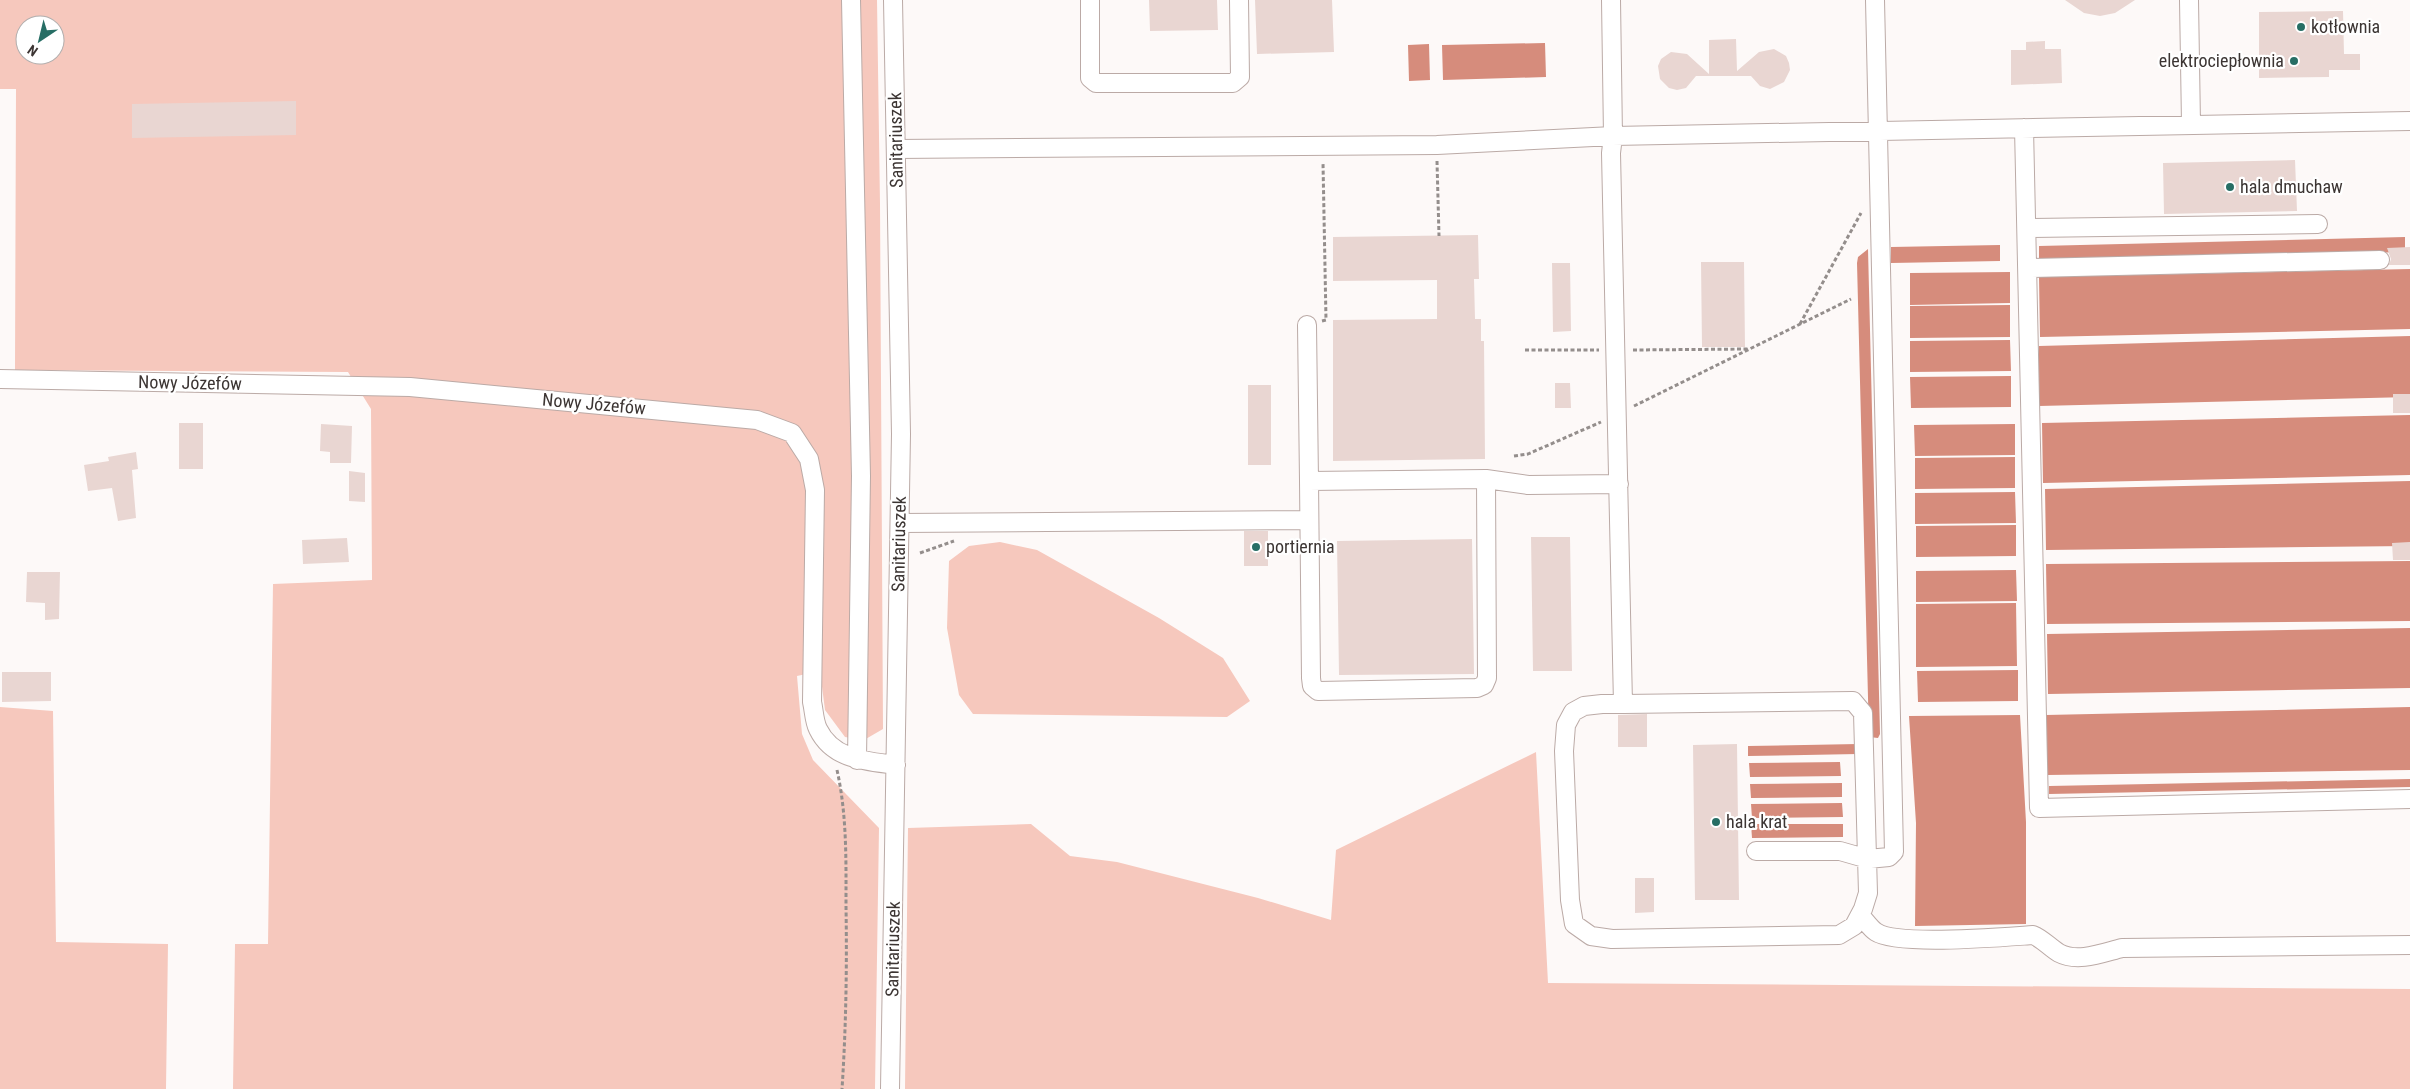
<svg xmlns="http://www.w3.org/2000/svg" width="2410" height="1089" font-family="'Roboto Condensed',sans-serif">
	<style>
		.green { fill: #f6c8bd; fill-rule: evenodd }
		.water { fill: #d68c7c }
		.building { fill: #e9d6d2 }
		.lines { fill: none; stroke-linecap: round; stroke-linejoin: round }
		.minor-casing { stroke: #bbaaa6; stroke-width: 20 }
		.path { stroke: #948e8c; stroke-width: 3; stroke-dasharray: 4 2.5; stroke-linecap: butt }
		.minor { stroke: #fff; stroke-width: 18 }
		.poi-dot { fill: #276e65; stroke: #fff; stroke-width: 2 }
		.labels { text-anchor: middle; stroke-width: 4.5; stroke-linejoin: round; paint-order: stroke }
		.poi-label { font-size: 18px; fill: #3c3533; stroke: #fff; text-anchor: start }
		.street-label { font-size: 18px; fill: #3c3533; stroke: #fff }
	</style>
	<rect width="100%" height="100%" fill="#fdf9f8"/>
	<path class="green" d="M0,0H877L880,204L883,729L864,740L845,737L825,710L820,671L797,676L802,734L813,760L879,828L875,1089H233L235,944H268L273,584L372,580L371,409L348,372L15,370L16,89H0ZM25,25H55V55H25Z
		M1000,542L1037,550L1159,618L1223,658L1250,701L1227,717L973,714L959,695L947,628L949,561L969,546Z
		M0,707L53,711L56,942L168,944L166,1089H0Z
		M1536,752L1548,983L2410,989V1089H905L908,828L1031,824L1070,856L1117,862L1258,898L1331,920L1336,850Z"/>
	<path class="water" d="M1545,43L1546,77L1443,80L1442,45Z
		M1429,44L1430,80L1409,81L1408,45Z
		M2405,237V252L2039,261V246Z
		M2000,245V261L1891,263V247Z
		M1868,249L1880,734L1878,738L1869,737L1857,263L1858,257Z
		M2410,269V329L2040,337L2039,277Z
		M2010,272V303L1910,305V273Z
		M2010,305V337L1910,338V306Z
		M2410,336V397L2039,406V346Z
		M2010,340L2011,371L1910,372V341Z
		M2011,376V407L1911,408L1910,377Z
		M2410,415V475L2043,483L2042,423Z
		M2015,424V455L1915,456L1914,425Z
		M2015,457V488L1915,489V458Z
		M2410,481V546L2046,550L2045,489Z
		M2015,492L2016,523L1915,524V493Z
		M2016,525V556L1916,557V526Z
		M2410,561V621L2047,624L2046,564Z
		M2016,570L2017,601L1916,602V571Z
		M2016,603L2017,666L1916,667V604Z
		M2410,628V688L2048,694L2047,634Z
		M2018,670V701L1918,702L1917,671Z
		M2410,707V770L2047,775L2046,715Z
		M2020,715L2026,822V924L1915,926L1916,823L1909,716Z
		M1858,744V754L1748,756V746Z
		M1840,762L1841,776L1750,777L1749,763Z
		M2410,779V787L2049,794V786Z
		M1842,783V797L1751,798L1750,784Z
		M1842,803L1843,817L1752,818L1751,804Z
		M1751,824H1843V837L1752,838Z"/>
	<path class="building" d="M1149,0H1217L1218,30L1150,31Z
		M1255,0H1332L1334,52L1257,54Z
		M2065,0H2135L2115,13L2100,16L2084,13Z
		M2343,11L2344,54H2360V70H2329V77L2259,78V12Z
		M1736,39L1737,71L1759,52L1774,49L1786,56L1789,63L1790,70L1784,82L1770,89L1760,86L1751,76H1696L1686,88L1677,90L1669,88L1660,79L1658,66L1661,59L1671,52L1687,54L1709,74V40Z
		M2045,41V49H2061L2062,83L2011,85V50H2026V42Z
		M296,101V135L132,138V104Z
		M2295,160L2297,211L2164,214L2163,163Z
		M1478,235L1479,279H1474L1475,319H1481V341H1484L1485,459L1333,461V320L1437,319V280L1333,281V237Z
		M2410,247V265H2389L2391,259L2387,248Z
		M1701,262H1744L1745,347H1702Z
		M1552,263H1570L1571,331L1553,332Z
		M1555,383H1570L1571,408H1555Z
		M1248,385H1271V465H1248Z
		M2393,394H2410V413H2393Z
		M179,423H203V469H179Z
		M321,424L352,426L351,463H330V452L320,451Z
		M136,452L138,469L132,470L136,518L118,521L112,488L88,491L84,465L109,461L108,457Z
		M349,471L365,473V502L349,501Z
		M1244,531H1268V566H1244Z
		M1531,537H1570L1572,671H1533Z
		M347,538L349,562L303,564L302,540Z
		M1472,539L1474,674L1339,675L1337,541Z
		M2410,542V560H2393L2392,543Z
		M27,572H60L59,619L45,620V603L26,602Z
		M2,672H51V701L2,702Z
		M1647,714V747H1618V715Z
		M1737,744L1739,900H1695L1693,745Z
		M1635,878H1654V912L1635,913Z"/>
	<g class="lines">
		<defs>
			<path id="minor" d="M851,0L861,476L857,760
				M1090,0V78L1096,83H1233L1240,77L1239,0
				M1611,0L1613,136L1611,153L1623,704H1602L1584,706L1573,712L1566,725L1564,751L1570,900L1574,924L1591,936L1612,939L1839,935L1854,926L1863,909L1868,893L1863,713L1853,701L1623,704
				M2189,0L2191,124
				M2024,128L2039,808L2410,799
				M896,149L1437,145L1613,136L2410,121
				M2027,228L2318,224
				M2028,268L2380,260
				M1307,325L1309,481L1486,479L1528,485L1619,484
				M0,379L410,387L757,420L792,433L809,459L815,490L812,702C814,710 814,721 818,729C833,760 866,761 896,765
				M1309,481L1311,678L1312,686L1318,691L1477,688L1484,685L1487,678L1486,479
				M900,523L1309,520
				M1756,851H1840L1868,859L1889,857L1894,852L1875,0
				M1860,915C1865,920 1870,928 1876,932C1897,946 2003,937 2033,935C2043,939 2049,947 2059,953C2078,963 2102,953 2122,948L2410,945
				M890,1089L901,434L893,0"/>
		</defs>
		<use href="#minor" class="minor-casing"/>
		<path class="path" d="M1437,161L1439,236
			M1322,321L1326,320L1323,163
			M1800,324L1861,213
			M1525,350H1599
			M1633,350L1749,349
			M1634,406L1851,299
			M1514,456L1528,454L1601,422
			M920,553L954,541
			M837,770C847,815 846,860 846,906C847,967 846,1028 842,1089"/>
		<use href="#minor" class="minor"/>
	</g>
	<g class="poi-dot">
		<circle cx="2301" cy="27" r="5"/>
		<circle cx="2294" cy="61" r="5"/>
		<circle cx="2230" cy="187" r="5"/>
		<circle cx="1256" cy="547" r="5"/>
		<circle cx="1716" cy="822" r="5"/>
	</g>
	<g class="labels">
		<g class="poi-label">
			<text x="2311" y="33">kotłownia</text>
			<text x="2284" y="67" text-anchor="end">elektrociepłownia</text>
			<text x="2240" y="193">hala dmuchaw</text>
			<text x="1266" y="553">portiernia</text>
			<text x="1726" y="828">hala krat</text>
		</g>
		<g class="street-label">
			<text transform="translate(896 140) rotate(-91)" y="6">Sanitariuszek</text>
			<text transform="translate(190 383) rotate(1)" y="6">Nowy Józefów</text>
			<text transform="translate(594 404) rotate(5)" y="6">Nowy Józefów</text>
			<text transform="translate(899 544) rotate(-89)" y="6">Sanitariuszek</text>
			<text transform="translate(893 949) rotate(-89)" y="6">Sanitariuszek</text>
		</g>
	</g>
	<g transform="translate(40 40) rotate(215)"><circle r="24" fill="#ffffff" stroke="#b1aead"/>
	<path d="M0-4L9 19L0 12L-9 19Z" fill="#276e65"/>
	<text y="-8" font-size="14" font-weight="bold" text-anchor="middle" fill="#3c3533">N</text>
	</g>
</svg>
